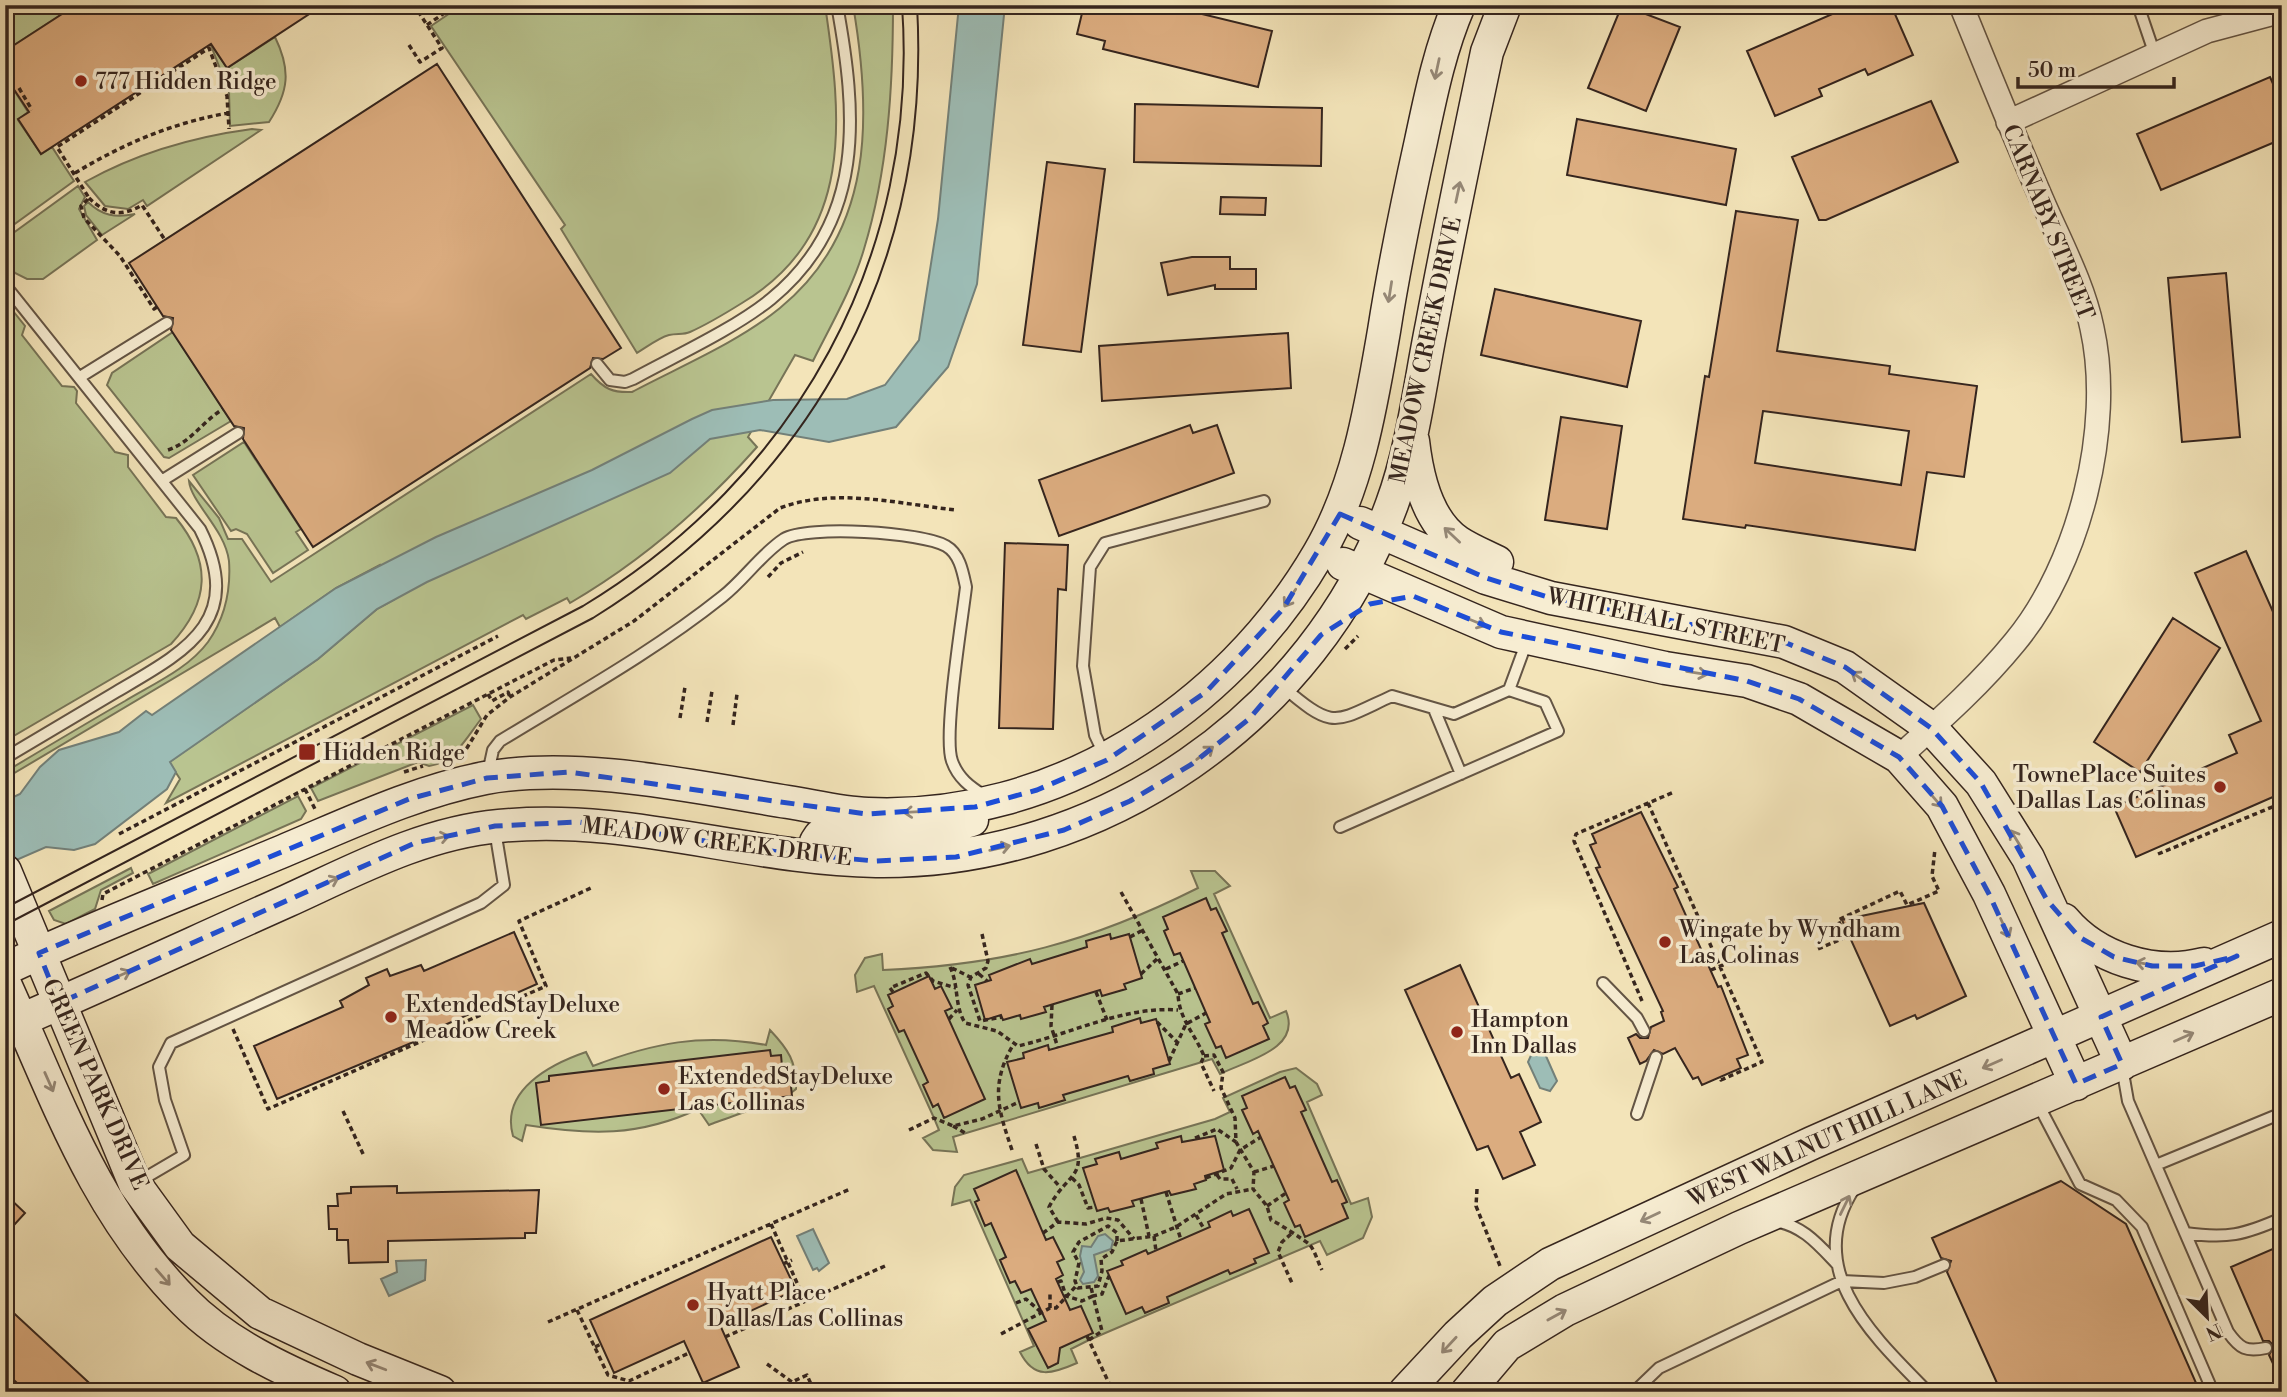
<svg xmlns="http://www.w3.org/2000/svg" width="2287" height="1397" font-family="'Libre Bodoni',serif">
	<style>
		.green { fill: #b9c490; stroke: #777457; stroke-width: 2 }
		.water { fill: #9dbdb6; stroke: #738079; stroke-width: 2 }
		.building { fill: #dbac7f; stroke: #35251e; stroke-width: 2; fill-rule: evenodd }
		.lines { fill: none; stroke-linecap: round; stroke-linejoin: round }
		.lane-casing { stroke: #645545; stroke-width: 14 }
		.street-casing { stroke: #645545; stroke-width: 26 }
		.secondary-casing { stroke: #35251e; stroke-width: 35 }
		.path { stroke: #35251e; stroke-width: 3.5; stroke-dasharray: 5 3.5; stroke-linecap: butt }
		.lane { stroke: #f7edd2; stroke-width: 10 }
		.street { stroke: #f7edd2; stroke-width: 23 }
		.secondary { stroke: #f7edd2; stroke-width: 32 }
		.tram { stroke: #35251e; stroke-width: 2 }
		.oneway { stroke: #968978 }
		.marked { fill: none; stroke: #1d4ed8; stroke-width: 5; stroke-dasharray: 14 9; stroke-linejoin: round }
		.poi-dot { fill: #8f2418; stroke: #f7edd2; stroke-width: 2.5 }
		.labels { text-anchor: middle; stroke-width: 7; stroke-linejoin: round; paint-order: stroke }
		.poi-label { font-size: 23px; fill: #35251e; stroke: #f7edd2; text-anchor: start }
		.street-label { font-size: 23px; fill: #35251e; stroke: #f7edd2 }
	</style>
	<rect width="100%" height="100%" fill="#f3e4b9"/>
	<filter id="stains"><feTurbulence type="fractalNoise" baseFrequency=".00286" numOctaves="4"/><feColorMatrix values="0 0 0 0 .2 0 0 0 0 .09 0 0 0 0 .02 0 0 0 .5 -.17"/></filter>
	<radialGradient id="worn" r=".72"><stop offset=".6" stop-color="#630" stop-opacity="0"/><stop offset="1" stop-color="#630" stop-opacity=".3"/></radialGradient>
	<path class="green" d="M5,5H76L5,51Z
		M462,5H825C842,119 855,235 742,303C726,313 708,324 690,332C683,335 677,333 669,335C658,338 647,347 637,353L561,229L565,225L431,26Z
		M853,5H893C893,87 888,170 864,249C853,287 831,325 813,361L795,355L748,437L757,447C702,509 642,561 570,603L567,598L526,619L523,615L166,803L180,779L169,762L318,659L377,609L395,599L380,565L336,588L280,627L275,618L6,778L5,772C45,748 85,724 125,701C153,684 188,669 208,642C225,618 231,591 229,561C225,529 191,503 189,481L219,518L228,539H242L271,582L591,374C604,389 613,393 632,392C681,366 737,343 780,308C874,231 872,116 853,5Z
		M275,37C291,70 289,91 269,122L230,126L229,92L210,43L227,68Z
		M5,76L28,112L18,120L41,154L52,147L74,181L5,231Z
		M252,129L261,130L147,206L143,200L128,209L105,206L85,182C137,153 192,137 252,129Z
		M78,186L85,197L79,209L97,240L43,279H27L15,273L5,261V239Z
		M88,202C102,216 116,218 135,214L102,235L86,215L84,206Z
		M5,301L25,326L22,335L62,386L74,387L77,391L76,403L115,452L128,455V467L166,517L176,518C212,562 210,602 171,644L5,741Z
		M173,332L231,421L169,458L164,457L107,385L112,373Z
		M244,442L301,529L296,532L308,550L273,573L247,534L236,529L231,531L193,475Z
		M473,705L481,719C467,737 454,763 429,766L418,762L318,801L311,788Z
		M298,796L306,811L301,819L153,884L148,874Z
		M131,868L133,873L101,890L95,909L66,924L54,920L49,911Z
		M1191,871H1215L1230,886L1214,894L1270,1018L1286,1011C1302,1049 1246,1061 1220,1074L1212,1059L953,1137L957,1152L933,1150L923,1138L939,1130L934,1118L874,986L857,992L855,975L865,958L882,954L883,970C1004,965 1090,942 1198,888Z
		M770,1030C788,1049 797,1062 796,1089C785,1100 728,1117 709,1125L698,1109C639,1137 589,1135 526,1125L522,1141L513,1136C500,1090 551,1064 586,1052L593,1066C653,1043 702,1033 766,1045Z
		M1296,1068L1317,1084L1322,1095L1307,1102L1351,1204L1368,1198L1372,1217L1363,1238L1327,1255L1320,1241L1089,1340L1071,1349L1077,1363C1052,1374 1034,1380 1020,1352L1034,1346L970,1200L952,1205L955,1187L964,1175L1022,1159L1028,1173L1215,1119L1230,1112L1223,1098L1280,1072Z"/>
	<path class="water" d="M959,5H1005L977,284L948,367L896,427L829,442L760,430L710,439L670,473L427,582L377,609L318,659L170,762L176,772L167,789L95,844L74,850L46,847L5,865V801L20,794L40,767L59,750L119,732L146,711L152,715L336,588L436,537L592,470L692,419L712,410L773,400L847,399L885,385L919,340L938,219Z
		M1542,1047L1557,1081L1550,1091L1540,1088L1528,1062L1533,1051Z
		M813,1229L829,1263L819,1271L817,1268L813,1270L797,1236Z
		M1105,1234L1113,1241L1111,1249L1094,1255L1098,1276L1094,1282L1083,1284L1080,1280L1084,1272L1080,1256L1082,1246L1091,1247L1098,1236Z
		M426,1260L425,1280L389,1296L381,1279L397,1272L396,1261Z"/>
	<path class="building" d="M76,5H323L227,68L211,44L41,154L18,119L29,112L5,76V51Z
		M1084,5H1165L1272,31L1258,87L1103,49L1105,41L1077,34Z
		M1622,5L1680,27L1646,111L1588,88Z
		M1853,5H1891L1913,55L1868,75L1865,69L1819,89L1822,96L1775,116L1747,51Z
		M437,64L621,348L603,359L593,358L590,368L313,547L243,439L244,428L234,426L171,330L173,318L163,316L129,263Z
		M2270,77L2282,104V139L2161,190L2137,134Z
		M1931,101L1958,162L1826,220H1819L1792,157Z
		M1135,104L1322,108L1321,166L1134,162Z
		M1577,119L1736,149L1726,205L1567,175Z
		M1047,162L1105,169L1081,352L1023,345Z
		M1221,197L1266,198L1265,215L1220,214Z
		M1736,211L1798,220L1777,351L1890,366L1889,374L1977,386L1964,477L1927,472L1915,550L1746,525L1745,528L1683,519L1705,376L1709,377ZM1763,411L1909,431L1901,485L1755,463Z
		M1192,257H1230V269H1256V289H1215V285L1168,295L1161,263Z
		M2226,273L2240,437L2182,442L2168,278Z
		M1495,289L1641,321L1627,387L1481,355Z
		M1288,333L1291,388L1102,401L1099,346Z
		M1561,417L1622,426L1607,529L1545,520Z
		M1190,425L1193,433L1217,425L1234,473L1059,536L1039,480Z
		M1005,543L1068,545L1066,590L1058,589L1053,729L999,728Z
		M2246,551L2282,632V793L2136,857L2114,807L2237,753L2229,735L2261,721L2195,573Z
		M2173,618L2220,648L2140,772L2094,742Z
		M1641,812L1678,887L1674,889L1718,987L1721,986L1748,1055L1737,1059L1741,1068L1702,1085L1698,1077L1693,1079L1675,1048L1663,1054L1654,1050L1646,1061L1640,1064L1628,1038L1636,1034L1640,1038H1648L1651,1027L1664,1021L1661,1012L1663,1011L1596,868L1600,867L1590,845L1596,843L1592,834Z
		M1206,898L1211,910L1216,908L1227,931L1222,933L1253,1004L1258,1002L1268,1023L1263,1026L1269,1039L1226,1058L1221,1046L1216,1048L1205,1024L1210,1022L1180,953L1174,955L1164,931L1168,929L1163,917Z
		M1924,903L1966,996L1917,1019L1915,1015L1890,1026L1842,920Z
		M514,932L537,984L438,1028L440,1031L277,1099L254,1046L343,1007L340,1001L369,985L366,978L387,969L390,976L421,965L424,971Z
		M1110,934L1111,939L1129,934L1142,978L1124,984L1126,989L1102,996L1100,990L1044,1007L1046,1012L1021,1019L1020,1015L1003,1020L1001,1015L985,1020L975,985L991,980L989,975L1030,959L1032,964L1087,947L1086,941Z
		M1460,965L1511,1078L1519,1074L1541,1122L1520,1132L1535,1165L1503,1179L1488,1146L1477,1150L1405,990Z
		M929,976L935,989L941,986L952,1008L945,1011L985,1099L944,1118L938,1104L933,1107L923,1085L928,1082L904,1030L899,1032L888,1009L893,1006L888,995Z
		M1140,1018L1141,1023L1156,1019L1170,1064L1153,1069L1154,1074L1130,1081L1128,1076L1063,1095L1065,1100L1039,1108L1038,1103L1021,1108L1007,1062L1024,1058L1023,1053L1048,1045L1049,1050L1113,1032L1112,1027Z
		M770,1050L771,1056L781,1055L783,1078L790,1077L792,1096L541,1125L536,1083L549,1081V1076Z
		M1285,1077L1290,1088L1295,1086L1306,1110L1301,1112L1332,1182L1337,1180L1347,1202L1342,1204L1348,1218L1305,1237L1300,1225L1295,1227L1284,1203L1289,1200L1258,1131L1253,1134L1242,1110L1247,1108L1242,1096Z
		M1181,1136L1182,1142L1215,1136L1224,1170L1205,1176L1206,1180L1194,1184L1196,1189L1171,1195L1169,1191L1132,1201L1134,1206L1110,1212L1108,1208L1097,1211L1083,1168L1097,1164L1095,1159L1119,1152L1121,1159L1158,1148L1156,1143Z
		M1016,1170L1046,1240L1053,1237L1064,1259L1057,1262L1063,1275L1056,1279L1070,1310L1081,1306L1093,1333L1060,1348L1058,1363L1048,1368L1028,1329L1046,1321L1031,1289L1021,1293L1015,1281L1010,1283L1000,1260L1006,1257L991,1223L985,1226L975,1202L979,1200L974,1189Z
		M2061,1181L2126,1224L2200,1392H2001L1947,1272L1951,1261L1941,1258L1932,1238Z
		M397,1186V1193L539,1190L536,1233H525V1238L388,1241V1262L349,1263L348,1240H337V1229H329L328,1206H338L337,1194L351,1193V1187Z
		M5,1194L25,1213L5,1235Z
		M1249,1209L1269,1253L1254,1259L1256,1263L1230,1274L1228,1270L1167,1297L1169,1303L1145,1313L1142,1307L1126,1314L1107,1271L1123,1265L1121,1261L1146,1250L1148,1254L1210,1227L1208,1222L1231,1211L1233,1216Z
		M771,1237L796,1290L720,1325L739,1367L703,1383L684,1341L614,1373L590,1320Z
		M2282,1245V1383L2269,1355L2274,1346L2269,1341H2263L2231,1267Z
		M5,1305L99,1392H27L5,1372Z"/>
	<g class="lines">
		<defs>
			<path id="lane" d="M2138,5L2155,55
				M5,285L200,529C246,621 186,651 116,692C79,714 42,736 5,758
				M597,364L610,380L625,382L633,379C675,356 734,329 771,299C866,221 857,114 837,5
				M80,377L167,323
				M163,480L238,433
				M1282,686C1335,731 1333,723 1392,696L1454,714L1509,690
				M1434,709L1461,774
				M1105,756L1095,735L1083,666L1090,567L1105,543L1264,501
				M488,773L493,750L500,741C575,695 653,652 722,597C744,580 761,554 784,539C807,525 922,532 946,546C960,554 963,573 966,587C962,621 943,736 952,761C958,778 970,787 985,796
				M1340,827L1558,731L1545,702L1509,690L1527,641
				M1603,983L1637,1018L1644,1031
				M2122,1067L2128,1101L2228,1332C2240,1349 2246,1352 2266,1348
				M2038,1104L2080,1184L2116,1200L2142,1227L2213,1392
				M1637,1114L1656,1057
				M2156,1165L2282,1113
				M138,1182L184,1155L165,1100L159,1067L171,1043L481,903L504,885L495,830
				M1854,1189C1801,1270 1874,1337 1928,1392
				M1773,1221C1801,1224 1818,1244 1836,1263
				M2185,1233C2227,1239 2244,1235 2282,1218
				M1634,1392L1659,1368L1842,1281L1884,1283L1915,1277L1944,1265"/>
			<path id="street" d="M2008,122L2207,31L2282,11
				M1899,757C1939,721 1980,685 2015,642C2079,565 2114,427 2092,328C2083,284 2060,242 2042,200C2014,136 1988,71 1961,5"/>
			<path id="secondary" d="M1413,441C1417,476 1427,521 1458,542C1470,550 1485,556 1497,562
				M1360,523L1486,578L1551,598L1784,642L1845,667L1931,728L1981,783L2028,858L2122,1064
				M1343,564L1501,632L1665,668L1747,681L1799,699L1899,757L1942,806L1989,894L2076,1084
				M816,842L820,836H920L972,820
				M5,871L135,1184L180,1246L260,1313L358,1359L440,1392
				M2064,920C2096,958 2153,977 2204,964
				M5,969C94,927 186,892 276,854C344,826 413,792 485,778C578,761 695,787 788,802C814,806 841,813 868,814C1053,822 1227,711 1319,553C1358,487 1371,406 1384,331C1394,267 1407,204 1421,141C1431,94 1440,49 1459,5
				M5,984C57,1099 94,1210 185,1302C225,1343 283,1370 335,1392
				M5,1027C100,986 193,943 287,901C355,870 423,833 499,826C627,813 749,859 876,861C1101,864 1315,717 1392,504C1413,447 1420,383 1432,324C1449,233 1468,142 1487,52L1505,5
				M1405,1392L1458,1335L1495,1301L1550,1264L1812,1143L2282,936
				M1467,1392L1507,1345L1565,1310L1739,1228L2282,994"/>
		</defs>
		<use href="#lane" class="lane-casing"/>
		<use href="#street" class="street-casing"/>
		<use href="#secondary" class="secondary-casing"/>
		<path class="path" d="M427,25L456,5
			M409,45L420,62L442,48L414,5
			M19,88L32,110
			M75,173C123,144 172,123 228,113
			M89,198C106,215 122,217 142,205L165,240
			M157,307L154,309L120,256L84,218L81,206L89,198L57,147L209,48L227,96L229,129
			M168,450C191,442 202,422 223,409
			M768,577L781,563L803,552
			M1345,649L1358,636
			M488,694L492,701L508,692L510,697
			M680,718L685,687
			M707,722L712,691
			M733,725L737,694
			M462,756L487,715L510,697L634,621L780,508C835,487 899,504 956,510
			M404,772L423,766
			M305,789L315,809
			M1648,803L1762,1062L1721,1080L1720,1077
			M119,834L498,636
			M2158,854L2282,803
			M1121,892L1178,994C1179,1019 1195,1034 1204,1056L1201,1063L1214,1091
			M102,900L103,894L519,678L554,660L571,658
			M982,934L988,961L986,968L971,977L968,985L980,1021L1002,1017
			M1130,937L1141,931
			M1818,949L1846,937L1838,920L1900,891L1907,905L1939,891L1932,876L1935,849
			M950,967C959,985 954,1005 965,1023L997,1031L1018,1046C1071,1034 1123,1006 1178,1010
			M952,968L970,977
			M1166,969L1183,961
			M1711,970L1747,955
			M979,974L987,981
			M1141,974L1157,959
			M893,992L890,988L926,973L933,981L956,988
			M1096,992L1107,1020
			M1178,994L1195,988
			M1642,1001L1574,841L1576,834L1674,792
			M1052,1005L1051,1026L1058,1048
			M949,1019L957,1010
			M1157,1022L1178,1043
			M233,1029L268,1109L546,986L519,921L591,888
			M1204,1056L1214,1055L1223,1072L1221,1088L1235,1118L1236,1142L1254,1172L1253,1189L1267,1206L1271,1220C1275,1221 1304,1240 1309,1244C1315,1250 1318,1263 1322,1270
			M1169,1061L1186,1024L1206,1013
			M343,1111L364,1156
			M953,1126L965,1133
			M909,1130L934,1118L953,1126L982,1119L1019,1102
			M1195,1138L1217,1129L1236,1142
			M1036,1144L1044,1169L1060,1187
			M1012,1150C998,1109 990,1085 1013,1045
			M1254,1172L1274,1166
			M1217,1175L1220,1179H1232L1237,1189
			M1072,1178L1079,1185L1088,1208L1095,1207
			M1206,1178L1231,1168L1240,1150L1261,1137
			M1477,1189L1476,1206L1500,1266
			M1166,1192L1181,1240
			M1141,1199L1149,1236
			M1267,1206L1286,1193
			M1196,1215L1204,1229
			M1058,1222L1049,1207C1069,1170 1088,1180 1073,1133
			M771,1224L805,1301
			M1043,1233L1058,1222L1086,1224L1106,1218L1118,1220L1134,1239
			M1291,1234L1282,1242L1278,1252L1292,1283
			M1154,1236L1156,1251
			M1117,1241V1233L1108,1226L1079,1242L1073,1252L1079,1263L1075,1281L1078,1288L1098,1286L1102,1271L1101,1259L1112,1252L1117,1241L1154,1236L1176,1227L1226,1194L1253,1189
			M783,1264L792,1260
			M1058,1282L1061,1281L1066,1296L1082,1301L1093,1296L1091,1287
			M1016,1303L1026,1299L1042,1313
			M1050,1308V1293
			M577,1310L608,1375L629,1381L689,1353
			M548,1322L850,1189
			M1001,1334L1050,1308H1056L1077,1285
			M1087,1336L1113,1392
			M725,1337L885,1266
			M1089,1340L1102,1331L1093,1296L1102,1294L1109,1276
			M595,1347L601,1344
			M767,1364L792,1382L807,1375L814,1391"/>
		<use href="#lane" class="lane"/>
		<use href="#street" class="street"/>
		<use href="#secondary" class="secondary"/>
		<path class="tram" d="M5,908L583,606C796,477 920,256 902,5
			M5,925L593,618C813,481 932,266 917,5"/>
	</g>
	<defs><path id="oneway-shaft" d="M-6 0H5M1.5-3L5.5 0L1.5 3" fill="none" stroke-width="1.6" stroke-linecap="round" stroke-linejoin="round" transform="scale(1.75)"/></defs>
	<g class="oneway">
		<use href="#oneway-shaft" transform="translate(1437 69) rotate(102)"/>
		<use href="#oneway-shaft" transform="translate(1458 192) rotate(-78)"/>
		<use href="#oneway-shaft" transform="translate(1390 292) rotate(99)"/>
		<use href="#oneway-shaft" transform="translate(1452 535) rotate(-137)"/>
		<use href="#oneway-shaft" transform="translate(1290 598) rotate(123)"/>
		<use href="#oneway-shaft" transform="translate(1476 622) rotate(22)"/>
		<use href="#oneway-shaft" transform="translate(1697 673) rotate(9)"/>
		<use href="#oneway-shaft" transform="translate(1860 678) rotate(-145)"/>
		<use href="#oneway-shaft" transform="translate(1205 753) rotate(-38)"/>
		<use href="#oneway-shaft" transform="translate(1935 799) rotate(49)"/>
		<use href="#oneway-shaft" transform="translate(914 812) rotate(177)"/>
		<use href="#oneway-shaft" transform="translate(439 838) rotate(-12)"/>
		<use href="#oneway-shaft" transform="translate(2016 839) rotate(-122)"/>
		<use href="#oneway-shaft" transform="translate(1000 848) rotate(-13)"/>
		<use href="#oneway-shaft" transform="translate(329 882) rotate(-24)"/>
		<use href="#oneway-shaft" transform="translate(2005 928) rotate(65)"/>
		<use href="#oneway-shaft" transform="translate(2146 964) rotate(-170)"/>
		<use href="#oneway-shaft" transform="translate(121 975) rotate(-24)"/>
		<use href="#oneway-shaft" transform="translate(2184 1037) rotate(-24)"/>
		<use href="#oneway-shaft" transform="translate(1992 1064) rotate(156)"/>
		<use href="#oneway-shaft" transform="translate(49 1082) rotate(66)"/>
		<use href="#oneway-shaft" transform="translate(1845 1205) rotate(-64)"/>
		<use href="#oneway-shaft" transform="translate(1650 1217) rotate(155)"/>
		<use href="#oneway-shaft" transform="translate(163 1277) rotate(49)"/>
		<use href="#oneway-shaft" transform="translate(1557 1315) rotate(-29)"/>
		<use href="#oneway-shaft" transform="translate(1449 1345) rotate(133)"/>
		<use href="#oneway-shaft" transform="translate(376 1366) rotate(-159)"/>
	</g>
	<path class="marked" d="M1340,514L1486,578L1551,598L1784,642L1845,667L1931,728L1981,783L2047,900L2079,937L2114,957L2152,966H2195L2237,956L2101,1017L2122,1064L2076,1084L1989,894L1942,806L1899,757L1799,699L1747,681L1501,632L1413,596L1370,604L1321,635L1249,719L1192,764L1130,801L1064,830L956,857L875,861L785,853L579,822L495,826L415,843L59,1003L39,953L409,799L487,778L569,772L866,814L975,807L1037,790L1107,760L1206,692L1283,609Z"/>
	<g class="poi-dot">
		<circle cx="81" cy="81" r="7"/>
		<rect x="298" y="743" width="18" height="18" rx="3.5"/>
		<circle cx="2220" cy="787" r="7"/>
		<circle cx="1665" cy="942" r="7"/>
		<circle cx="391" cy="1017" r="7"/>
		<circle cx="1457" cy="1032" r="7"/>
		<circle cx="664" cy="1089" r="7"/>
		<circle cx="693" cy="1305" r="7"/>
	</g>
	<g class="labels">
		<g class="poi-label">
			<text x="95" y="89">777 Hidden Ridge</text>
			<text x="323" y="760">Hidden Ridge</text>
			<text x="2206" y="782" text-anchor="end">TownePlace Suites<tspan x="2206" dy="26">Dallas Las Colinas</tspan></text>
			<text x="1679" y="937">Wingate by Wyndham<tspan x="1679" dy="26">Las Colinas</tspan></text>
			<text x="405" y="1012">ExtendedStayDeluxe<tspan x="405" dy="26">Meadow Creek</tspan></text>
			<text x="1471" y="1027">Hampton<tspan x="1471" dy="26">Inn Dallas</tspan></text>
			<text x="678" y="1084">ExtendedStayDeluxe<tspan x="678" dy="26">Las Collinas</tspan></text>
			<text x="707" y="1300">Hyatt Place<tspan x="707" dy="26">Dallas/Las Collinas</tspan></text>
		</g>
		<g class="street-label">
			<text transform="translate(2049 222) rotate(68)" y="8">CARNABY STREET</text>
			<text transform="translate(1425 350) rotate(-78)" y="8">MEADOW CREEK DRIVE</text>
			<text transform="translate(1666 620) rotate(12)" y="8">WHITEHALL STREET</text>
			<text transform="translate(717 841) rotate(7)" y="8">MEADOW CREEK DRIVE</text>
			<text transform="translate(96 1084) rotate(66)" y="8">GREEN PARK DRIVE</text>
			<text transform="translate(1827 1138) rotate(-24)" y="8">WEST WALNUT HILL LANE</text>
		</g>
	</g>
	<rect width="2287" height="1397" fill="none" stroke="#f3e4b9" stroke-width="28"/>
	<rect x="7" y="7" width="2273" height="1383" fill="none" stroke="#35251e" stroke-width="3.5"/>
	<rect x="14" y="14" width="2259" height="1369" fill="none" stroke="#35251e" stroke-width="2"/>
	<g transform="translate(2207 1317) rotate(156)" stroke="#f7edd2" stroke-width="5" paint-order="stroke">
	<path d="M0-5L12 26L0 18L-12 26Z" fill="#35251e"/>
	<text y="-10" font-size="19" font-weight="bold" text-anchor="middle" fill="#35251e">N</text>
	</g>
	<path d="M2018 77v10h156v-10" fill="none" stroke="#35251e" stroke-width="3.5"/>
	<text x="2028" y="77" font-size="21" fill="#35251e" stroke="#f7edd2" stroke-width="5" paint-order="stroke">50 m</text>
	<rect width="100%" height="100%" filter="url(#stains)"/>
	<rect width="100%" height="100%" fill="url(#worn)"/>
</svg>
